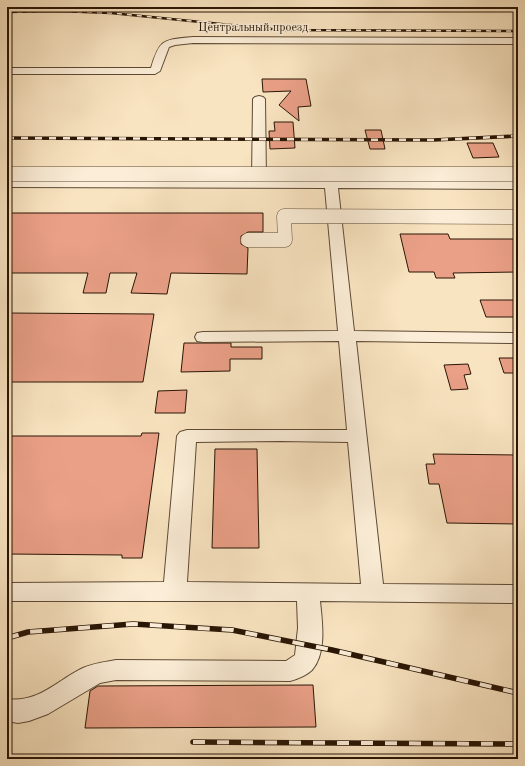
<svg xmlns="http://www.w3.org/2000/svg" width="525" height="766" font-family="'Old Standard TT',serif">
	<style>
		.building { fill: #eaa087; stroke: #291505 }
		.lines { fill: none; stroke-linecap: round; stroke-linejoin: round }
		.minor-casing { stroke: #5d4934; stroke-width: 2 }
		.minor { fill: #fbedd7; fill-rule: evenodd }
		.rail-far2-casing { stroke: #291505; stroke-width: 2.5 }
		.rail-far1-casing { stroke: #291505; stroke-width: 3.5 }
		.rail-casing { stroke: #291505; stroke-width: 5.5 }
		.rail-far2 { stroke: #fbedd7; stroke-width: 1.5; stroke-dasharray: 5; stroke-linecap: butt }
		.rail-far1 { stroke: #fbedd7; stroke-width: 2.5; stroke-dasharray: 7; stroke-linecap: butt }
		.rail { stroke: #fbedd7; stroke-width: 4; stroke-dasharray: 12; stroke-linecap: butt }
		.minor-bridge-casing { stroke: #5d4934; stroke-width: 15; stroke-linecap: butt }
		.minor-bridge { stroke: #fbedd7; stroke-width: 14 }
		.labels { text-anchor: middle; stroke-width: 3; stroke-linejoin: round; paint-order: stroke }
		.far-street-label { font-size: 12px; fill: #291505; stroke: #fbedd7 }
	</style>
	<rect width="100%" height="100%" fill="#f9e4c1"/>
	<filter id="stains"><feTurbulence type="fractalNoise" baseFrequency=".005" numOctaves="4"/><feColorMatrix values="0 0 0 0 .2 0 0 0 0 .09 0 0 0 0 .02 0 0 0 .5 -.17"/></filter>
	<radialGradient id="worn" r=".72"><stop offset=".6" stop-color="#630" stop-opacity="0"/><stop offset="1" stop-color="#630" stop-opacity=".3"/></radialGradient>
	<path class="building" d="M262,79H306L311,106L298,107L299,121L279,105L291,91L263,92Z
		M274,122H293L295,148L270,149L269,131H275Z
		M365,130H381L385,149H370Z
		M467,143H493L499,157L473,158Z
		M7,213H263V232H248L241,236V244L248,248L247,274L171,273L167,294L131,293L137,273H110L106,293H83L88,273H7Z
		M400,234H448L450,239H518V272L453,273L455,278H436L434,272H409Z
		M480,300H518V317H486Z
		M7,313L154,314L143,382H7Z
		M184,343H231V347H262V359H230V371L181,372Z
		M499,358H518V373H504Z
		M468,364L471,374L464,375L468,389L451,390L444,365Z
		M187,390L185,413H155L158,391Z
		M142,433H159L142,558H122V555L7,554V436H141Z
		M215,449H257L259,548H212Z
		M433,454L518,455V524L447,523L439,484H429L426,464H435Z
		M313,685L316,727L85,728L90,691L98,686Z"/>
	<g class="lines">
		<defs>
			<path id="minor" d="M193,37L518,38V44L193,43L175,45L169,47L160,71L155,74H7V68H151C160,38 163,40 193,37Z
				M259,96L263,97L265,99L266,180L518,181V189L338,188L354,331L518,333V343L356,341L383,584L518,585V603L320,601C322,621 327,653 312,670C307,675 297,679 290,681L116,680L100,683L48,714L29,721L18,723L7,721V699C39,703 56,681 83,668C94,663 105,662 116,660L286,661L295,655L298,628L297,601H7V583L164,582L177,436L180,432L187,430H347L339,341L203,342L197,341L195,337L197,333L203,332L338,331L325,188L7,187V179L252,180L253,99L255,97ZM280,441L348,442L361,584L187,582L196,442Z"/>
		</defs>
		<use href="#minor" class="minor-casing"/>
		<use href="#minor" class="minor"/>
		<defs>
			<path id="rail-far2" d="M7,12L58,11L111,13L281,30L518,31"/>
			<path id="rail-far1" d="M7,138L433,140L518,136"/>
			<path id="rail" d="M7,638L28,632L133,624L232,630L332,650L518,693
				M193,742L518,744"/>
		</defs>
		<use href="#rail-far2" class="rail-far2-casing"/>
		<use href="#rail-far1" class="rail-far1-casing"/>
		<use href="#rail" class="rail-casing"/>
		<use href="#rail-far2" class="rail-far2"/>
		<use href="#rail-far1" class="rail-far1"/>
		<use href="#rail" class="rail"/>
		<defs>
			<path id="minor-bridge" d="M7,174H518
				M248,240H285L284,216L518,217"/>
		</defs>
		<use href="#minor-bridge" class="minor-bridge-casing"/>
		<use href="#minor-bridge" class="minor-bridge"/>
	</g>
	<g class="labels">
		<g class="far-street-label">
			<text x="253" y="31">Центральный проезд</text>
		</g>
	</g>
	<rect width="525" height="766" fill="none" stroke="#f9e4c1" stroke-width="24"/>
	<rect x="8" y="8" width="509" height="750" fill="none" stroke="#291505" stroke-width="2"/>
	<rect x="12" y="12" width="501" height="742" fill="none" stroke="#291505"/>
	<rect width="100%" height="100%" filter="url(#stains)"/>
	<rect width="100%" height="100%" fill="url(#worn)"/>
</svg>
